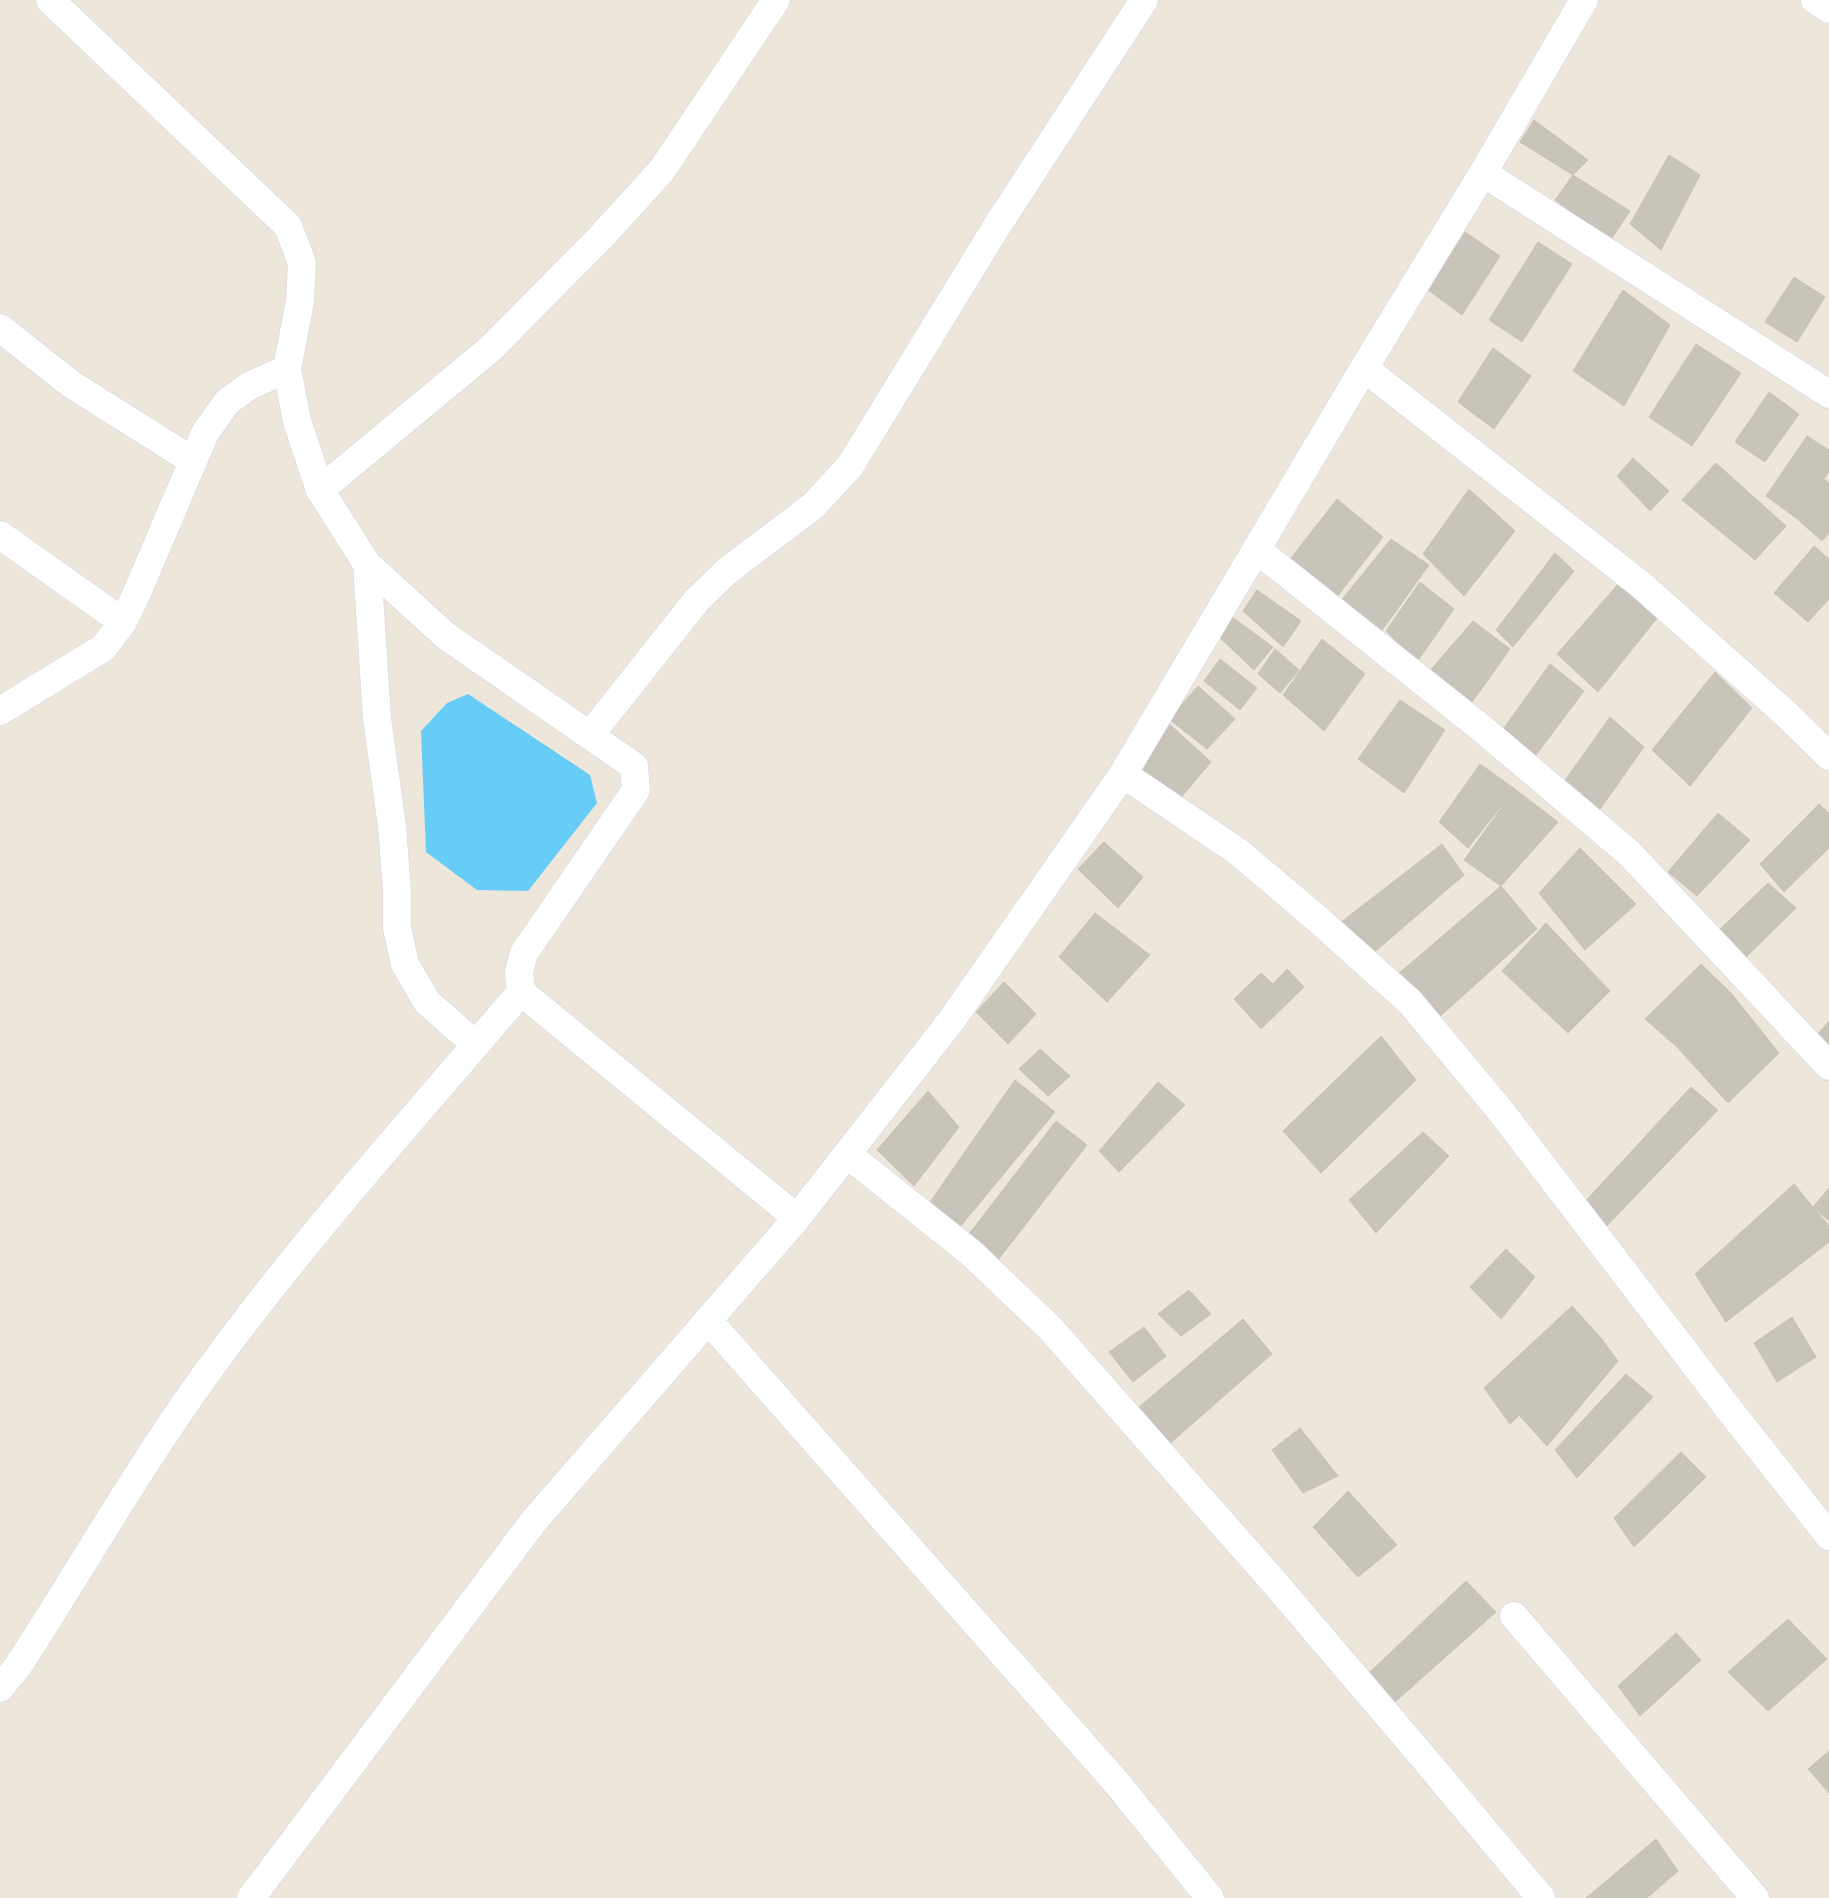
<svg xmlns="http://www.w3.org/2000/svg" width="1829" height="1898" font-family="Ubuntu,sans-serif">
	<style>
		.water { fill: #68cdf6 }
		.building { fill: #c8c4ba; stroke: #c9c2b5 }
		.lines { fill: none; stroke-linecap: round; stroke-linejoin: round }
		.minor-casing { stroke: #d1d4e4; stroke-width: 29 }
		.minor { stroke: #fff; stroke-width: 28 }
	</style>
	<rect width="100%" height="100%" fill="#ede6db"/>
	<path class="water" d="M468,694L590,775L597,803L528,891L477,890L426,852L421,731L447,703Z"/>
	<path class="building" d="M1534,120L1588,160L1573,175L1520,142Z
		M1669,155L1700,175L1661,250L1630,224Z
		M1573,175L1630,211L1610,241L1555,200Z
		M1465,232L1500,256L1462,315L1428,290Z
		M1538,242L1572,264L1522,342L1489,320Z
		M1794,277L1825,297L1797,342L1765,322Z
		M1623,290L1670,325L1624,406L1573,371Z
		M1696,344L1741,373L1692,446L1649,417Z
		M1493,348L1531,376L1494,429L1458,402Z
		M1769,392L1799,414L1765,462L1735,442Z
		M1807,436L1829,450V472L1796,518L1766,496Z
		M1633,458L1669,491L1650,511L1617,476Z
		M1716,463L1786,526L1755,560L1682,500Z
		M1824,479L1829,483V533L1822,541L1796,518Z
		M1469,489L1515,531L1464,596L1423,554Z
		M1337,499L1383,537L1333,602L1288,562Z
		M1391,539L1429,565L1378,636L1340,602Z
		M1814,546L1829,559V599L1808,622L1774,593Z
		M1555,553L1574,571L1513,647L1496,630Z
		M1420,582L1454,609L1417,662L1386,631Z
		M1620,582L1658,617L1598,692L1557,654Z
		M1257,590L1301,621L1283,647L1243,611Z
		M1228,614L1273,647L1254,670L1215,633Z
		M1473,621L1510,649L1470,705L1428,673Z
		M1322,639L1365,674L1324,731L1283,695Z
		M1275,649L1299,670L1280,693L1258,674Z
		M1220,659L1257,688L1240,710L1204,681Z
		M1550,664L1584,691L1536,755L1501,732Z
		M1715,672L1752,708L1690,786L1652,750Z
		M1198,686L1235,719L1207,749L1169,719Z
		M1400,700L1445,730L1404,793L1358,759Z
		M1610,717L1644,747L1598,812L1561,786Z
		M1166,721L1211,762L1178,801L1131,772Z
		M1480,764L1515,789L1468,848L1439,822Z
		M1515,789L1558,822L1501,886L1464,860Z
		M1819,804L1829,813V848L1784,892L1760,864Z
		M1718,813L1750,840L1697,896L1668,872Z
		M1104,842L1143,877L1118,908L1078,869Z
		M1442,844L1464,875L1371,955L1340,923Z
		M1580,848L1636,904L1585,950L1539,893Z
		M1768,883L1796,908L1739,964L1714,935Z
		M1501,886L1537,929L1437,1019L1398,974Z
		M1095,913L1150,955L1107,1002L1059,957Z
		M1546,923L1610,991L1568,1033L1502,971Z
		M1701,964L1731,993L1677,1047L1645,1019Z
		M1287,969L1304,987L1261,1029L1234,999L1261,973L1273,984Z
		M1004,982L1036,1014L1008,1044L976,1012Z
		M1731,993L1779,1053L1728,1103L1677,1047Z
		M1829,1021V1051L1817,1035Z
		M1381,1036L1416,1080L1321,1173L1283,1131Z
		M1040,1049L1070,1076L1048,1096L1019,1069Z
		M1015,1080L1055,1112L959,1228L930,1202Z
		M1158,1082L1185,1105L1119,1172L1099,1151Z
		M1691,1087L1718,1110L1597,1236L1580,1207Z
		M928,1091L959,1127L914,1186L877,1150Z
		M1056,1121L1087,1145L998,1260L969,1234Z
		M1423,1132L1449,1156L1376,1233L1349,1200Z
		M1794,1184L1829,1226V1242L1726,1322L1695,1274Z
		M1829,1188V1221L1813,1207Z
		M1506,1249L1535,1277L1501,1319L1470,1287Z
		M1189,1290L1211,1314L1181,1336L1158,1314Z
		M1572,1306L1601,1338L1510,1424L1484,1388Z
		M1792,1317L1816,1357L1777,1382L1754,1343Z
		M1243,1319L1272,1354L1167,1446L1139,1407Z
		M1144,1327L1166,1356L1133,1382L1109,1352Z
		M1601,1338L1618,1361L1547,1446L1519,1415Z
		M1626,1374L1653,1397L1577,1478L1555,1450Z
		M1300,1428L1338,1476L1303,1493L1272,1450Z
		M1681,1452L1706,1477L1634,1547L1614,1518Z
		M1348,1491L1397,1545L1358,1577L1313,1527Z
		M1466,1581L1496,1612L1395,1702L1370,1672Z
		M1788,1619L1827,1659L1768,1711L1728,1672Z
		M1676,1633L1701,1660L1640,1716L1618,1686Z
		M1829,1751V1793L1808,1769Z
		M1656,1839L1678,1871L1647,1898H1586Z"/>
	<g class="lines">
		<defs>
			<path id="minor" d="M1815,0L1829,9
				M1483,173L1829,394
				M0,328L71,384L193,461
				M1364,368L1640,584L1784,712L1829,756
				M287,369L297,421L320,490L367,564L446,636L634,766L636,790L524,953L519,972L521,992L797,1218
				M320,490L490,349L600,238L662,170L776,0
				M0,535L123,622
				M1256,549L1480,727L1629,853L1829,1066
				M367,564L377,718L392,826L397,890V928L405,964L427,1002L476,1045
				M0,711L103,648L123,622L136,595L205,433L227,402L249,386L287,369L300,301L302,263L288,226L50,0
				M590,735L697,600L727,571L813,506L850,466L997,226L1144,0
				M1123,774L1237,851L1314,916L1410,1002L1499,1109L1728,1408L1829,1536
				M847,1154L970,1252L1050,1328L1274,1582L1423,1757L1541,1898
				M708,1320L1116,1782L1210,1898
				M1514,1616L1755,1898
				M0,1688L18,1666C81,1569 138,1468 206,1374C303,1240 414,1118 521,992
				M251,1898L533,1522L797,1218L951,1021L1123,774L1364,368L1483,173L1584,0"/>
		</defs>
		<use href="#minor" class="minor-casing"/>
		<use href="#minor" class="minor"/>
	</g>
</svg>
